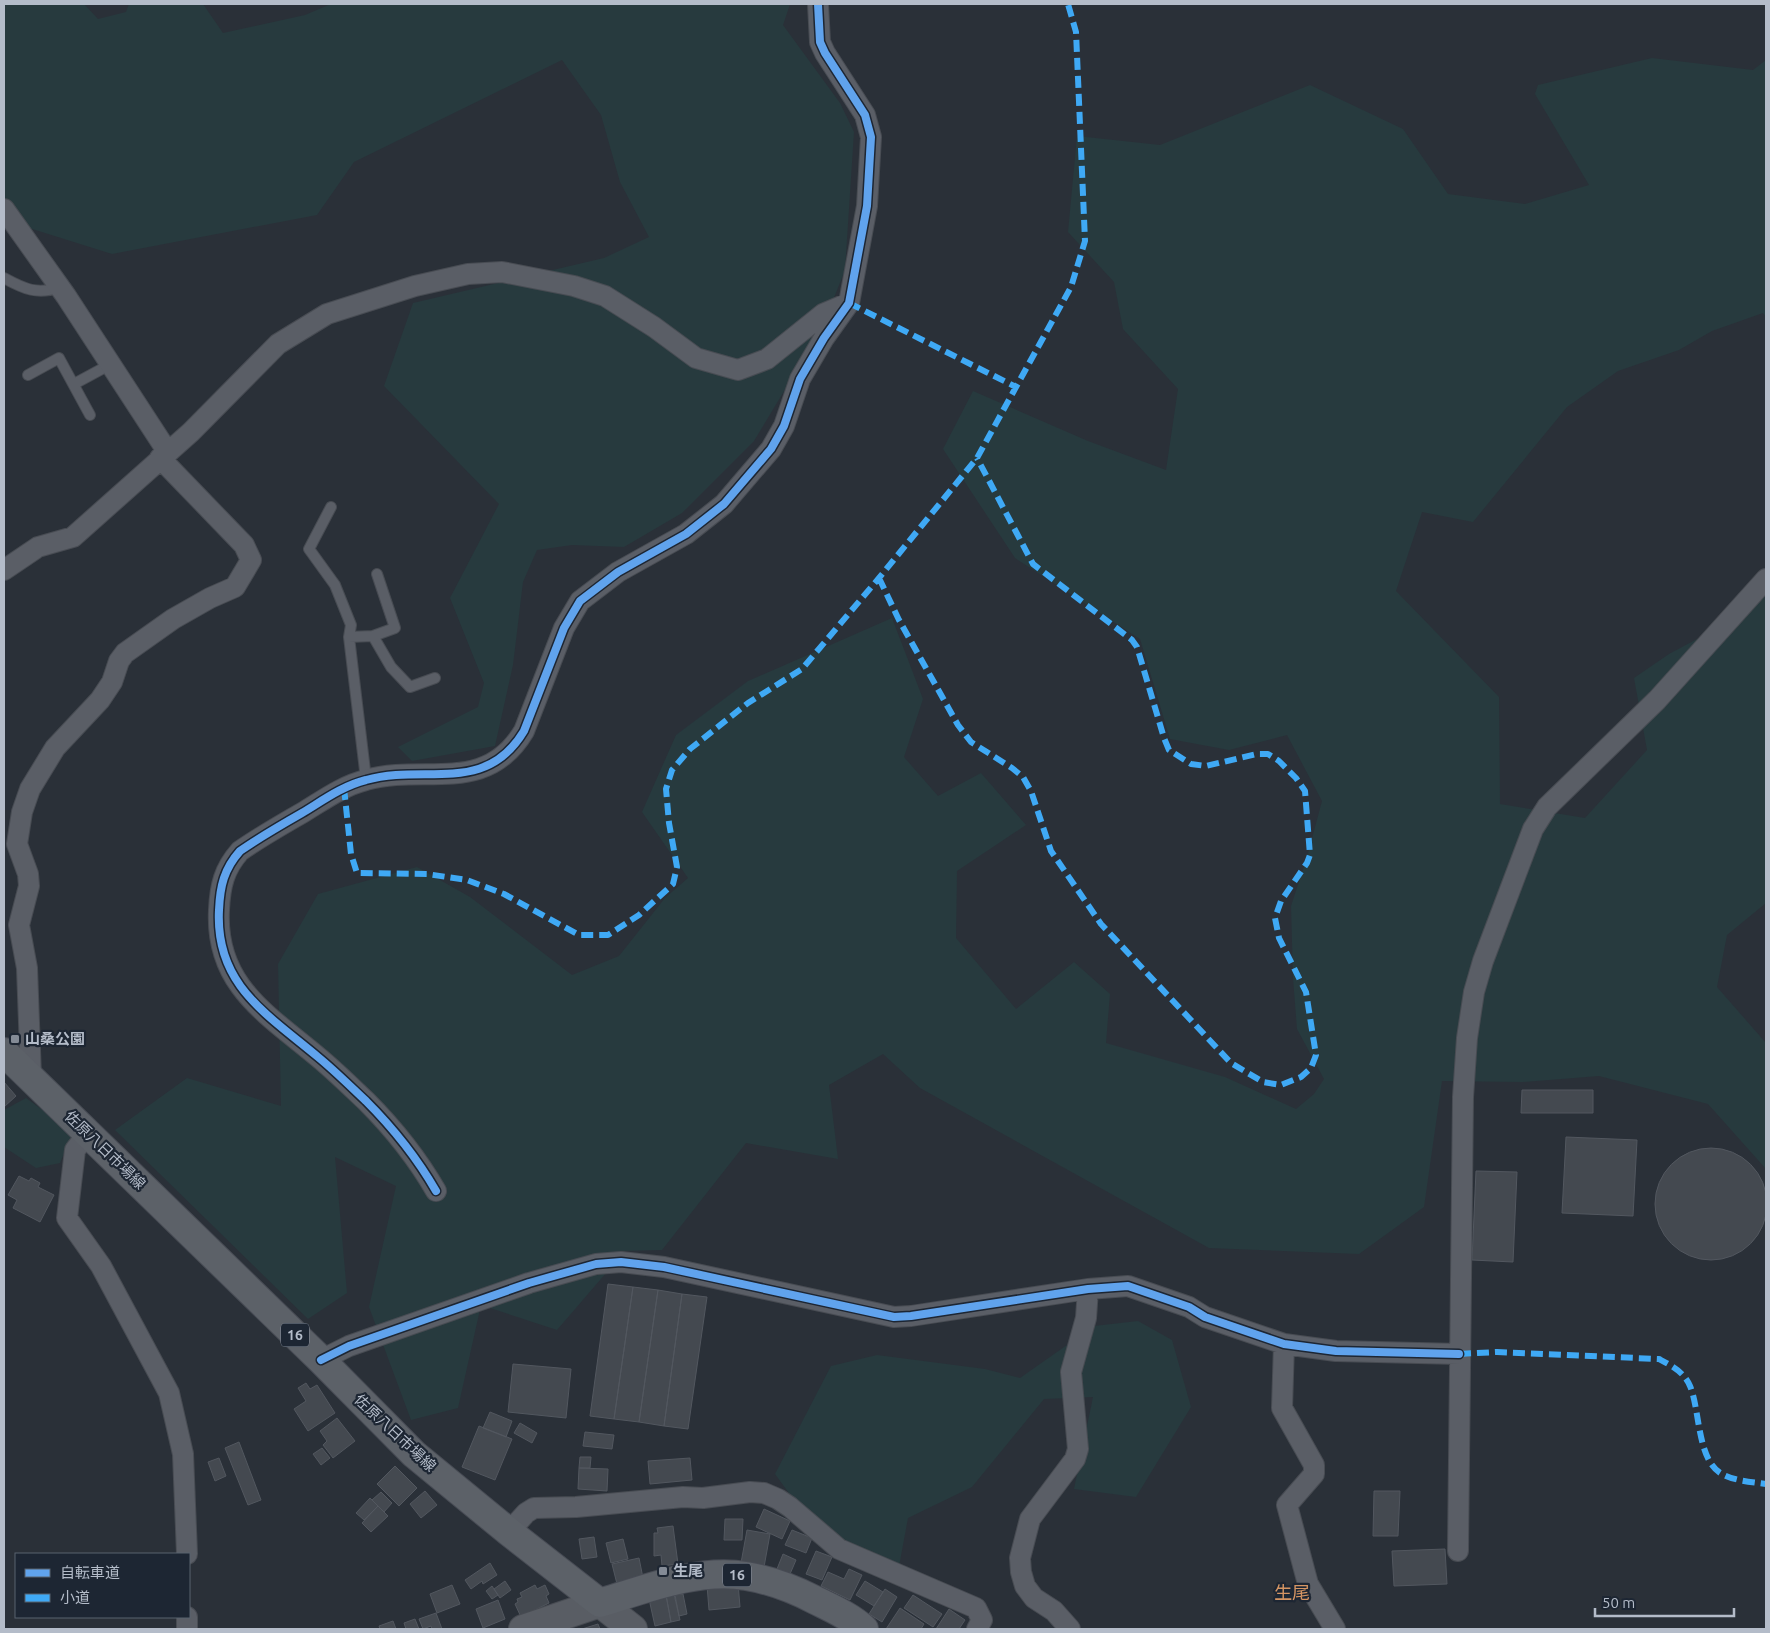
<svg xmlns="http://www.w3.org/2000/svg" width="1770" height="1633" font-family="Ubuntu,'Noto Sans JP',sans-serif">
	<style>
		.green { fill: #273a3e }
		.building { fill: #444950; stroke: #52575f }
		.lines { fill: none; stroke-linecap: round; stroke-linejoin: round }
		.lane-casing { stroke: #484c53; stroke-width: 12 }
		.street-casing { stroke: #484c53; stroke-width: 22 }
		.secondary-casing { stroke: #484c53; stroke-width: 30 }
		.primary-casing { stroke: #484c55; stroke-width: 30 }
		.lane { stroke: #5a5e66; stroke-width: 10 }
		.street { stroke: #5a5e66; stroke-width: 20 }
		.secondary { stroke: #595d64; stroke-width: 28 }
		.primary { stroke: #5c6168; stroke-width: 28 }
		.quiet { stroke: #3fa9f5; stroke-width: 6; stroke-dasharray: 12 6; stroke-linecap: butt }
		.cycleway-casing { stroke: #1d2633; stroke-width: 11 }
		.cycleway { stroke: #60a3ed; stroke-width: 8 }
		.poi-dot { fill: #848b96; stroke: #1d2633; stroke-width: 2 }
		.labels { text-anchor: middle; stroke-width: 4.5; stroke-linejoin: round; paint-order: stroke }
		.shield { fill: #1d2633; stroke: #878f9c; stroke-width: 1 }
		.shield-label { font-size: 14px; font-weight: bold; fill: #b4bcc9 }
		.poi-label { font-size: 15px; font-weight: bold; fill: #b4bcc9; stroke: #1d2633; text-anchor: start }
		.street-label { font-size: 15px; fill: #b4bcc9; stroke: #1d2633 }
		.quarter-label { font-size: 18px; fill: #d59563; stroke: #1d2633 }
	</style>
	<rect width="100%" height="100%" fill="#2a3038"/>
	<path class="green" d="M4,4H84L98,19L126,12L129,4H203L223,33L305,15L331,4H790L783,25L840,103L854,132L845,270L822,328L754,441L682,513L624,547L572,545L537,550L523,582L513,665L495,746L412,761L398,747L478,707L484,683L450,598L499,504L384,386L413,303L604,258L649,237L620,182L601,115L562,60L354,162L317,215L112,254L10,222L4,223Z
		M1652,58L1753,70L1766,60V317L1763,313L1712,331L1679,350L1618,371L1567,407L1473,522L1422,512L1396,591L1499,697L1500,804L1585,818L1647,750L1634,678L1669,654L1738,617L1766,596V903L1727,935L1717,987L1766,1043V1169L1708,1104L1599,1076L1523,1082L1442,1081L1424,1207L1359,1254L1209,1248L920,1088L883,1054L829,1085L838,1159L746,1143L662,1250L625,1251L557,1330L481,1305L458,1408L411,1420L369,1307L396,1186L335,1157L347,1293L308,1319L115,1130L187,1078L281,1106L278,964L318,894L417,867L470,897L572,975L619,956L665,898L688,878L642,812L676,735L748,681L892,618L923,699L904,757L938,796L981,773L1026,825L957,871L956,938L1016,1009L1074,962L1110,994L1106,1043L1225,1077L1296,1109L1314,1094L1324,1079L1297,1029L1293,978L1291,906L1307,857L1322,801L1287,735L1229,750L1170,739L1140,639L1015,558L943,449L973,391L1088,441L1166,470L1178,389L1123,329L1114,282L1068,232L1077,136L1160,145L1310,85L1403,129L1448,194L1525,204L1589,185L1535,94L1538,85Z
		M26,1098L73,1132L60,1163L36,1168L4,1147V1110Z
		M1138,1321L1172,1340L1191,1407L1136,1497L1074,1489L1093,1397L1044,1399L972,1487L908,1518L898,1572L813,1526L775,1474L831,1366L877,1355L985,1369L1020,1378L1094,1326Z"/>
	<path class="building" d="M4,1082L16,1096L4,1107Z
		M1522,1090H1593V1113H1521Z
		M1566,1137L1637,1140L1633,1216L1562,1213Z
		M1655 1204a56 56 0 1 1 112 0a56 56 0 1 1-112 0Z
		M1476,1171L1517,1172L1513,1262L1472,1260Z
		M19,1176L29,1181L31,1178L40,1183L38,1187L54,1195L40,1222L13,1208L17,1200L8,1195Z
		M608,1284L633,1287L614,1419L590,1416Z
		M633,1287L658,1290L639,1422L614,1419Z
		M658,1290L682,1294L664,1426L639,1422Z
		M682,1294L707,1297L688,1429L664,1426Z
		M513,1364L571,1369L566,1418L508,1412Z
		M306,1383L310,1389L317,1385L335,1413L308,1431L294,1409L306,1401L298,1388Z
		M490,1412L512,1421L506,1437L483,1428Z
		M337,1418L355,1441L333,1458L323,1445L327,1441L320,1431Z
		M520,1423L537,1433L532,1443L514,1433Z
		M479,1426L512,1439L495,1480L462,1467Z
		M585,1432L614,1435L612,1449L583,1446Z
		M239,1442L261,1500L248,1505L225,1448Z
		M322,1448L330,1458L321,1465L313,1454Z
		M580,1457H591L590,1468H579Z
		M219,1458L226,1476L215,1481L208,1462Z
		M690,1458L692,1480L650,1484L648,1461Z
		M395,1466L417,1488L399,1506L377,1484Z
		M579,1468L608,1469L607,1491L578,1489Z
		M425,1491L437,1505L421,1518L410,1504Z
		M1374,1491H1400L1398,1536H1373Z
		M381,1492L392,1503L384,1512L372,1500Z
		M370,1498L378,1506L364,1520L356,1513Z
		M378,1506L388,1516L371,1532L362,1523Z
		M764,1509L790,1521L782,1539L756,1527Z
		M725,1519H743L742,1540H724Z
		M673,1526L678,1564L662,1566L661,1555L654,1556V1533H658L657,1528Z
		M747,1530L770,1534L764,1567L741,1563Z
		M792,1530L812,1538L806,1553L785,1545Z
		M594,1537L597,1557L582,1559L579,1539Z
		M623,1539L628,1559L611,1563L606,1543Z
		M1445,1549L1447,1584L1394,1586L1392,1551Z
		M816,1551L832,1557L822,1580L806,1574Z
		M783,1554L796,1560L790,1574L777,1569Z
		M639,1558L643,1578L617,1584L612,1564Z
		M490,1563L497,1575L483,1584L482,1581L471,1589L465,1580Z
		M849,1569L862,1575L850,1600L821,1586L828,1572L844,1579Z
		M505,1581L511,1590L500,1598L494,1589Z
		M865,1581L883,1592L874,1606L856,1595Z
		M738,1583L740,1607L709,1610L707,1585Z
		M452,1585L460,1604L437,1613L430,1594Z
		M535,1585L537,1589L545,1585L549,1594L546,1596L549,1603L521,1617L515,1604L518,1602L517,1599L522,1597L520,1593Z
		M492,1586L498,1595L492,1599L486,1591Z
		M885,1589L897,1597L882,1622L869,1614Z
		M674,1594L680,1620L671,1622L666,1595Z
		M683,1594L687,1614L679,1616L675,1595Z
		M666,1595L671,1622L655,1626L649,1599Z
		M913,1595L942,1614L933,1627L904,1608Z
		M498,1600L505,1619L483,1628L476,1609Z
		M900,1608L924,1624L921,1629H886Z
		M949,1609L965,1620L959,1629H936Z
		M436,1613L442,1629H432L431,1626L423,1629L419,1619Z
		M415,1619L419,1629H406L404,1623Z
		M393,1621L396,1629H380L379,1626Z
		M598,1624L600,1629H582Z"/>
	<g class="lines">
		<defs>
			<path id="lane" d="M4,278C26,290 36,294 60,288
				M28,375L59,358L90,415
				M74,384L111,364
				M331,507L309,549L335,585L351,625L349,637L366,779
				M373,636L391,667L410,687L435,678
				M349,637L373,636L395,628L377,574"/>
			<path id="street" d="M4,209L66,296L167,451
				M4,570L38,547L73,537L191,432L278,344L327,314L415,286L468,274L502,272L574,286L605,296L654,327L696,358L738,370L767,359L823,314L849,303
				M31,1077L27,968L19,925L29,886L28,874L17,844L22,812L30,789L55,748L100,700L112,682L119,661L125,653L173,619L210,598L235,587L251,560L244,545L160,458
				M88,1133L75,1150L67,1218L101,1266L169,1393L183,1454L187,1554
				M436,1191C417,1158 393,1128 366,1101C350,1086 335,1071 318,1057C267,1014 215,985 219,910C220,886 224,869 240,851C260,837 281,825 302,813C322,801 342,786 366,780C425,763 485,796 524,731L564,628L580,601L618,572L686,534L724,504L771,449L784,426L800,379L824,338L849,303L867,206L871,137L865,115L825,53L820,42L818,4
				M1284,1344L1282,1408L1314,1465V1474L1287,1505L1308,1584L1335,1629
				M321,1360L349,1346L529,1283L596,1264L621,1262L664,1267L894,1317L911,1316L1088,1289L1128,1286L1189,1307L1205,1317L1284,1344L1336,1351L1459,1354
				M509,1532L526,1513L534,1508L576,1507L683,1497L703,1498L750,1492L764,1493L778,1499L790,1507L839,1549L976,1608L982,1620L977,1629
				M1458,1551L1463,1097L1467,1038L1474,992L1483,961L1533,829L1547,807L1657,700L1766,579
				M187,1617V1629
				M1070,1629L1054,1611L1034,1598L1025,1586L1021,1572L1020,1558L1030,1519L1075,1459L1078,1449L1071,1372L1086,1318L1088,1289"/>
			<path id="secondary" d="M523,1629L600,1603L633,1629"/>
			<path id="primary" d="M4,1052L321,1360L414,1454L509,1532L600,1603C645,1589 698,1568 746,1576C770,1580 794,1589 815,1600C831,1608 850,1616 864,1629"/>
		</defs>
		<use href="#lane" class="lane-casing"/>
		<use href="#street" class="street-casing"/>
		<use href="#secondary" class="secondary-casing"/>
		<use href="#primary" class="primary-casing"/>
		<use href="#lane" class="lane"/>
		<use href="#street" class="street"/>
		<use href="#secondary" class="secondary"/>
		<use href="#primary" class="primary"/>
		<path class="quiet" d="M849,303L1016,387
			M879,578L899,620L958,725L971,742L1012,768L1023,777L1031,791L1051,851L1101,924L1231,1063L1263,1082L1281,1085L1301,1077L1311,1068L1316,1055L1306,992L1279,938L1275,918L1281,901L1307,863L1310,855L1305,791L1296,778L1279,761L1268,754H1257L1206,766L1191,764L1169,750L1164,738L1137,647L1132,640L1033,564L977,458
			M344,788L351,854L357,873L427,874L467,880L504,894L579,935H608L639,915L673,884L677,867L669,823L666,789L672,770L690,749L748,703L802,669L879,578L977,458L1071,287L1085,241L1076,32L1068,4
			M1459,1354L1497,1352L1659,1359C1672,1366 1684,1372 1690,1386C1700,1409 1697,1461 1722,1474C1735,1481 1752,1482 1766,1484"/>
		<defs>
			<path id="cycleway" d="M436,1191C417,1158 393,1128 366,1101C350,1086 335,1071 318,1057C267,1014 215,985 219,910C220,886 224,869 240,851C260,837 281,825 302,813C322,801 342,786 366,780C425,763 485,796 524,731L564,628L580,601L618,572L686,534L724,504L771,449L784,426L800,379L824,338L849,303L867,206L871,137L865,115L825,53L820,42L818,4
				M321,1360L349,1346L529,1283L596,1264L621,1262L664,1267L894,1317L911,1316L1088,1289L1128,1286L1189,1307L1205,1317L1284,1344L1336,1351L1459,1354"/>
		</defs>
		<use href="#cycleway" class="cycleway-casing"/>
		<use href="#cycleway" class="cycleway"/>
	</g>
	<g class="poi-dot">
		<rect x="10" y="1034" width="10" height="10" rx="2.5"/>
		<rect x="658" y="1566" width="10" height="10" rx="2.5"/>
	</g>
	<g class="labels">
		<g class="shield">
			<rect x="281" y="1323.5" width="28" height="23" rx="4"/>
			<rect x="723" y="1563.5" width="28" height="23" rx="4"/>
		</g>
		<g class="shield-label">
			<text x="295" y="1340">16</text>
			<text x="737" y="1580">16</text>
		</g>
		<g class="poi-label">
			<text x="25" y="1044">山桑公園</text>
			<text x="673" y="1576">生尾</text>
		</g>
		<g class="street-label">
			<text transform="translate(105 1150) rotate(44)" y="5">佐原八日市場線</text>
			<text transform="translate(395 1433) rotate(43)" y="5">佐原八日市場線</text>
		</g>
		<g class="quarter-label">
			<text x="1292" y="1599">生尾</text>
		</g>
	</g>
	<rect width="1770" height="1633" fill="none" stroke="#b4bcc9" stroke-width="10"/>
	<rect x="15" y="1553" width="175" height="65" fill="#1d2633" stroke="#59626f"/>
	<rect x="25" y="1569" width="25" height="8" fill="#60a3ed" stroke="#59626f"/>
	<text x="60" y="1578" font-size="15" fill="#b4bcc9">自転車道</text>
	<rect x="25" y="1594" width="25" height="8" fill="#3fa9f5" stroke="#59626f"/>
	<text x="60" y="1603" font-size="15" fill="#b4bcc9">小道</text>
	<path d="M1595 1608v8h139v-8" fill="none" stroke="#b4bcc9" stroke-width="2.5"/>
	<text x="1602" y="1608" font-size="15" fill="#b4bcc9" stroke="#1d2633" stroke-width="4" paint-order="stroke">50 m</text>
</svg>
